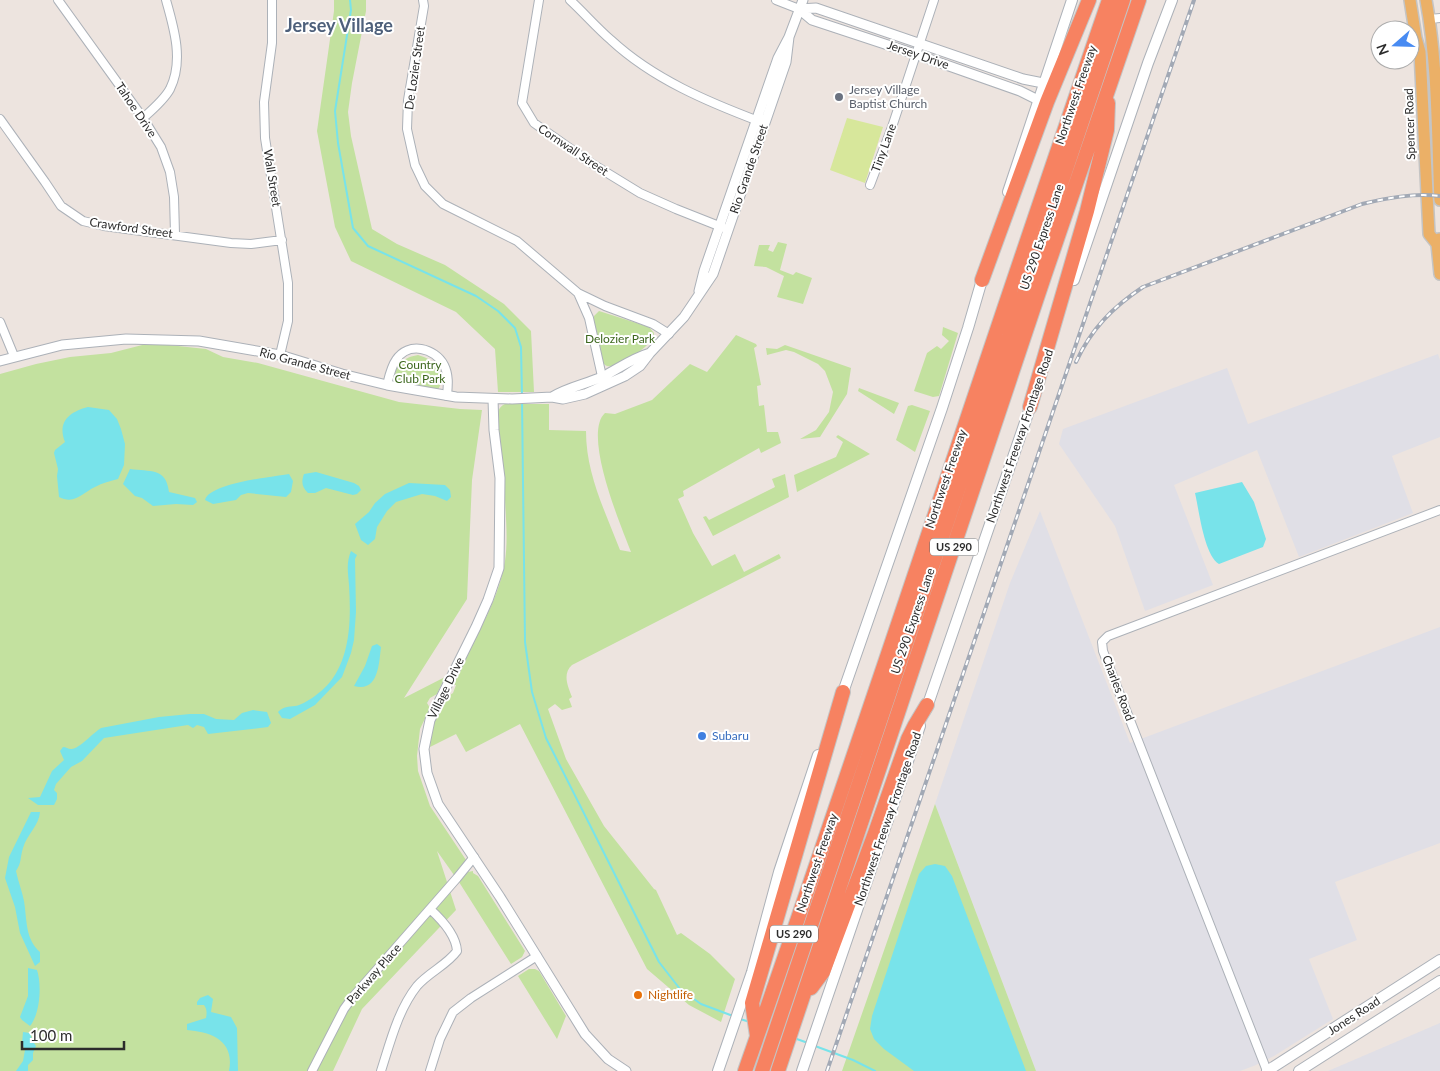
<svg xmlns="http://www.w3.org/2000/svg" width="1440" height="1071" font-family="Lato,sans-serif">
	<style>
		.industrial { fill: #e0dfe6 }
		.green { fill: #c3e19f }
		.pitch { fill: #d7e79b }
		.water { fill: #78e3ea }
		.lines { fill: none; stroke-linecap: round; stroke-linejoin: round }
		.stream { stroke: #78e3ea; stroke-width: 2 }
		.minor-casing { stroke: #acb1b8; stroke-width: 10 }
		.tertiary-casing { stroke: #acb1b8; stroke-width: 11 }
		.secondary-casing { stroke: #acb1b8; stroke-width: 12 }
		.primary-casing { stroke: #c4c4c4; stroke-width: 14 }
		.motorway-casing { stroke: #c4c4c4; stroke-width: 16 }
		.minor { stroke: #fff; stroke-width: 8 }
		.tertiary { stroke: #fff; stroke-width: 9 }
		.secondary { stroke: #fff; stroke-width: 10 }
		.primary { stroke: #ebb067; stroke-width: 11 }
		.motorway { stroke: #f78261; stroke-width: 14 }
		.rail-casing { stroke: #a2a9b5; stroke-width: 4 }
		.rail { stroke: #fff; stroke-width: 2; stroke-dasharray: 5.5; stroke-linecap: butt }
		.worship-dot { fill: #6b7280; stroke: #fff; stroke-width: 2 }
		.shop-dot { fill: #3f7fe0; stroke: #fff; stroke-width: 2 }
		.food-dot { fill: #e8710a; stroke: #fff; stroke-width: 2 }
		.labels { text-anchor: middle; stroke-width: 4; stroke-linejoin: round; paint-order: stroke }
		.shield { fill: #fff; stroke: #6b6b6b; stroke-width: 1 }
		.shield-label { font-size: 11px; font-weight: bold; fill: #2c2c2c }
		.street-label { font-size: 12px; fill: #2c2c2c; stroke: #fff }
		.worship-label { font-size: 12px; fill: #5b616d; stroke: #fff; text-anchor: start }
		.park-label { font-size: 12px; fill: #3d671e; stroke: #fff }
		.shop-label { font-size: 12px; fill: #366cbe; stroke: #fff; text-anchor: start }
		.food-label { font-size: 12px; fill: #c56008; stroke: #fff; text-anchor: start }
		.district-label { font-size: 18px; font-weight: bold; fill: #4e607b; stroke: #fff }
	</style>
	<rect width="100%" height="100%" fill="#ede4df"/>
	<path class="industrial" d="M1438,354L1440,360V437L1392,456L1413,513L1299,557L1257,450L1174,485L1213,585L1145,611L1115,526L1059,444L1063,429L1227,368L1248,424Z
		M1040,511L1130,743L1440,627V843L1335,882L1357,940L1309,959L1333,1019L1274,1056L1256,1065L1240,1071H1036L935,804L1010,583Z
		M1440,1023V1071H1328Z"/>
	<path class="green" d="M334,0H366V11L352,83L348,112L351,136L372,229L397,244L445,265L504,304L531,331L534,392H498L495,349L456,312L351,261L335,227L317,131L334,11Z
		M778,242L787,244L780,270L793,275L796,272L812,278L803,304L777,297L784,276L766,267L754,266L759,245H770L768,250L773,252Z
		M599,311L649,327L654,333C653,337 654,338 651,341C645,349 612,374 604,364C600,358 596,330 594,321V316Z
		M943,327L958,333L939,396L933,397L914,391L927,353L937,346L941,349L949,341L942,335Z
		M736,335L756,344L757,346L754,348L761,385L757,386L759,406L764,405L767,432H778L781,443L761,453L759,448L683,491L684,496L678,499L693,533L712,566L735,554L744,572L779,554L781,558L572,665C562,674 568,686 572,697L569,699L572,707L562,710L555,704L548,709L566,759L604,826L654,889L656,890L677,935L681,933L710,954L735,979L721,1022L689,1005L647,969L520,724L466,752L456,734L430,747C432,728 436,703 453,693L456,685H453L452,683C471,644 498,604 505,561C508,541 506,520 505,500C505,473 495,438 498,413C499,408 501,406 505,404H549V430L586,431C586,474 605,511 620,550L631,552C621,526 582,434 605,413L615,414L652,400L690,364L707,372Z
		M150,343L206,349L223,357L258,363L399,402L460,409L482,410L472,480L467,599L404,698L445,677L437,694L430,698L427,703L430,708L420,729L417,756L418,771L430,806L466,860L454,875L437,851L456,910L362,1009L333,1071H0V374L36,364L70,357L111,353Z
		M785,345L851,368L847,394L820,437L800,439L816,430L829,412L833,392L825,371L818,364L794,352L786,350L767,355L766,348L777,349Z
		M418,355C433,359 448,371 439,388L437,390L398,383L395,380C393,365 405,357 418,355Z
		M859,388L899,403L894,414L858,391Z
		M912,405L930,411L915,452L896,440L908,406Z
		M838,435L870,454L797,492L794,475L836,457L843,442L836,437Z
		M785,474L789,497L713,536L703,517L706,516L709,520L775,487L772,479Z
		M935,804L1036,1071H842Z
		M473,871V873L478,876L525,951L522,957L511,964L459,882L468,872Z
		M529,969H535L539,971L566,1016L557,1039L518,976Z"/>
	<path class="pitch" d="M847,118L883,127L865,183L830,170Z"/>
	<path class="water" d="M88,407L109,410L117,419L121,429L125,444L124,465L118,479C111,481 102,483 95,487C82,493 75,505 59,497L57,476L58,469L54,453L55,450L65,442C57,422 69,412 88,407Z
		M130,469C150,472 166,467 169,492L195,498L197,502L193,505L176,504L153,506L142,498L135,496L123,484Z
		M316,472L354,483L359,486L361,490L357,494L353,495L326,488L315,493H308C302,487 301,482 304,474Z
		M289,474L293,481L291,492L286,497L248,493L241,495L236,500L213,504L205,500C210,483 272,477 289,474Z
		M1242,482L1254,502L1266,539L1263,547L1219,564C1204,555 1199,510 1195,493Z
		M409,483L445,485L450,490L451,497L447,501L435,496L422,494L396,502L387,511L377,527L375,539L368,545L361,540L355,524L369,512L375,503L385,494Z
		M351,551L357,555L355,559L356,612L354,640L351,653L342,677L315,705L290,719L282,718L278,712C284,706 288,707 295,706C305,705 324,690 330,682C351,656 351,617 349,585C348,572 346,563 351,551Z
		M377,644L381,647C379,662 379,693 354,686L365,666L372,646Z
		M253,710L267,712L271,723L268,727L208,734L204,727L197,725L193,728L188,725L104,738L82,761L71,767L56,784L54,790L57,793V799L54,805H38L28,798L40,797L52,771L64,760L60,751L63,747C66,747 68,749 71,749C78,750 94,732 101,728L159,717L190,714H204L216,719L234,720L242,713Z
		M31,812H40C39,826 27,834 23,848C20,857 22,862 16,871C18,881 22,891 24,901C27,919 25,939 40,952V962L35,966L20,933L15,907L5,878L9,857Z
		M935,864L945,866L952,876L1026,1071H914L884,1049L874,1039L870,1029L872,1016L919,874L926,866Z
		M28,968L37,970C42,985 40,1014 30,1026L22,1020L20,1017L28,996Z
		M208,995L213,999L211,1012L231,1017L237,1028L238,1071H229C235,1041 212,1032 187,1030V1024L206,1018C207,1013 207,1009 204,1005H197V1002L200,998Z
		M23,1032L30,1033L32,1040L36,1046L33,1053V1060L28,1065V1071H16L23,1061L25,1050L22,1044Z"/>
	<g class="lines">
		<path class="stream" d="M350,0L351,10L335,111L338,143L353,228L368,246L476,296L498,311L515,328L521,347L522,396
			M522,401L525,642L532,692L546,738L659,962L680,989L701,1004L733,1016
			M740,1019L750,1022
			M794,1038L808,1043
			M815,1046L853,1060L875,1071"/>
		<defs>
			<path id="minor" d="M58,0L143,118L161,147L170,172L174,197L175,234
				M272,0V43L264,102L265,138L288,283V321L280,355
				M423,0L424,6L408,100L407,129L415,165L425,186L443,204L517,241L578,293L589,318L603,381
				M539,0L522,103L534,123L591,163L640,193L676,209L724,228
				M570,0C584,13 597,28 611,40C653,79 708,102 761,122
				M776,0L799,9
				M1430,19L1440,18
				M143,118C152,110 164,100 170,89C184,61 174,28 166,0
				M0,119L45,182L61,206L83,221L104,226L231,243L251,244L282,240
				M870,185L892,127L934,0
				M578,293L605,306L653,324L669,334
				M0,322L14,356
				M387,385C389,377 391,367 396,360C408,341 435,348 444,365C449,375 448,385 447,396
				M312,1071L344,1009L352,998L457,878L474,857
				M381,1071C390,1043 398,1010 417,986C429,972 447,965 457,951C456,935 441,919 430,909
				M430,1071L440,1039L453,1012L471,998L537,956
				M1267,1071L1103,651L1102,642L1108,636L1440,510"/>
			<path id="tertiary" d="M799,9L812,20L915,54L1020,91L1038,100
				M799,9L816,8L1023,79L1043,83
				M699,291L704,271L778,58L789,37L803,0
				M0,361L62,345L126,339L199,341L280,355L342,374L387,385L456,397L512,399L552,397L563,399L585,394L625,376L640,366L650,353L684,317L713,274L786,62L789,37
				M552,397C568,387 587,384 604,376C619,368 633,358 650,353
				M493,399L494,430L500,478L499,568L488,600L476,627L430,720L424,749L427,773L438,804L500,897L585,1034L608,1059L626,1071"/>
			<path id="secondary" d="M1008,192L1072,0
				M1074,280L1148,63L1172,0
				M841,698L942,408L968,328L984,273
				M926,710L1032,402
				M718,1071L752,972L779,872L818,755
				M802,1071L920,726
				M1267,1071L1440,960
				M1299,1071L1440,981"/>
			<path id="primary" d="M1410,0L1416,38L1420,52L1429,234L1437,244
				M1426,0C1438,66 1437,133 1440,200
				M1439,239L1437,244L1440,274"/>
			<path id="motorway" d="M982,280L1047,102L1089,0
				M1030,407L1087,211L1107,130L1108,103
				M811,988L823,972L875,833L908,739L915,725L927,705
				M757,1036L752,1003L843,692
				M745,1071C870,715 986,357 1109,0
				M762,1071L1123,0
				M778,1071L1045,274L1139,0"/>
		</defs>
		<use href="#minor" class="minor-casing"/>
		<use href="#tertiary" class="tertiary-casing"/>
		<use href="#secondary" class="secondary-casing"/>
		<use href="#primary" class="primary-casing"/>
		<use href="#motorway" class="motorway-casing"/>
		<use href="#minor" class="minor"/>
		<use href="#tertiary" class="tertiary"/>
		<use href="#secondary" class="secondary"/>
		<use href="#primary" class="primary"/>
		<use href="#motorway" class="motorway"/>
		<defs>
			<path id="rail" d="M1076,362C1091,329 1113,307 1143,287L1362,204C1387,198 1413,193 1440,196
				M827,1071L1194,0"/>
		</defs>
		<use href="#rail" class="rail-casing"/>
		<use href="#rail" class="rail"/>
	</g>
	<circle class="worship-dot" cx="839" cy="97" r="5"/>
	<circle class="shop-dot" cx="702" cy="736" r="5"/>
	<circle class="food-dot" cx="638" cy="995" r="5"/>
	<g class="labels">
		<g class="shield">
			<rect x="930" y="538.5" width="48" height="17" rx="4"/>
			<rect x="770" y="925.5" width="48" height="17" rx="4"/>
		</g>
		<g class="shield-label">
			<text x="954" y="551">US 290</text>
			<text x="794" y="938">US 290</text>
		</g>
		<g class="street-label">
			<text transform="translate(918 55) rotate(19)" y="4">Jersey Drive</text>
			<text transform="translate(415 68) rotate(-82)" y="4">De Lozier Street</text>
			<text transform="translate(1076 95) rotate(-71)" y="4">Northwest Freeway</text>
			<text transform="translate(136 110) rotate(56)" y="4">Tahoe Drive</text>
			<text transform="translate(1410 124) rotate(-92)" y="4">Spencer Road</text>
			<text transform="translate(884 148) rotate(-70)" y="4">Tiny Lane</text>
			<text transform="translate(573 150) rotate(34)" y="4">Cornwall Street</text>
			<text transform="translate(749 169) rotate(-71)" y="4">Rio Grande Street</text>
			<text transform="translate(272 178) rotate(81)" y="4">Wall Street</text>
			<text transform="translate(131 228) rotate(8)" y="4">Crawford Street</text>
			<text transform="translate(1042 237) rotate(-71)" y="4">US 290 Express Lane</text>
			<text transform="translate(305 364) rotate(15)" y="4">Rio Grande Street</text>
			<text transform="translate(1020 436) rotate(-71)" y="4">Northwest Freeway Frontage Road</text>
			<text transform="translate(946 479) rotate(-71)" y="4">Northwest Freeway</text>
			<text transform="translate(913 621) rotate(-71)" y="4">US 290 Express Lane</text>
			<text transform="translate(446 688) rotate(-64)" y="4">Village Drive</text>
			<text transform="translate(1118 688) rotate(69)" y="4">Charles Road</text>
			<text transform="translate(888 819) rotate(-71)" y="4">Northwest Freeway Frontage Road</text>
			<text transform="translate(817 863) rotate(-71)" y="4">Northwest Freeway</text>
			<text transform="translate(374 974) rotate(-49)" y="4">Parkway Place</text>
			<text transform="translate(1354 1016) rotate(-33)" y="4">Jones Road</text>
		</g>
		<g class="worship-label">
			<text x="849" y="94">Jersey Village<tspan x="849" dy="14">Baptist Church</tspan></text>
		</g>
		<g class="park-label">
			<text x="620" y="343">Delozier Park</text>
			<text x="420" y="369">Country<tspan x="420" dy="14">Club Park</tspan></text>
		</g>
		<g class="shop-label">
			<text x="712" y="740">Subaru</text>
		</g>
		<g class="food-label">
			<text x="648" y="999">Nightlife</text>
		</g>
		<g class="district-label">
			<text x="339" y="32">Jersey Village</text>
		</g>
	</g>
	<g transform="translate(1395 45) rotate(250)"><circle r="24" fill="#ffffff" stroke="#ababab"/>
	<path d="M0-4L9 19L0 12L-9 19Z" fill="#488bf2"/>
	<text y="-8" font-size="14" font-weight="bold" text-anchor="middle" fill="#2c2c2c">N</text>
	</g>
	<path d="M22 1041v8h102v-8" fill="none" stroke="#2c2c2c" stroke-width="2.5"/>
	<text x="30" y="1041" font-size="15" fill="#2c2c2c" stroke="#ffffff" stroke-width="4" paint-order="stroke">100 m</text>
</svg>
